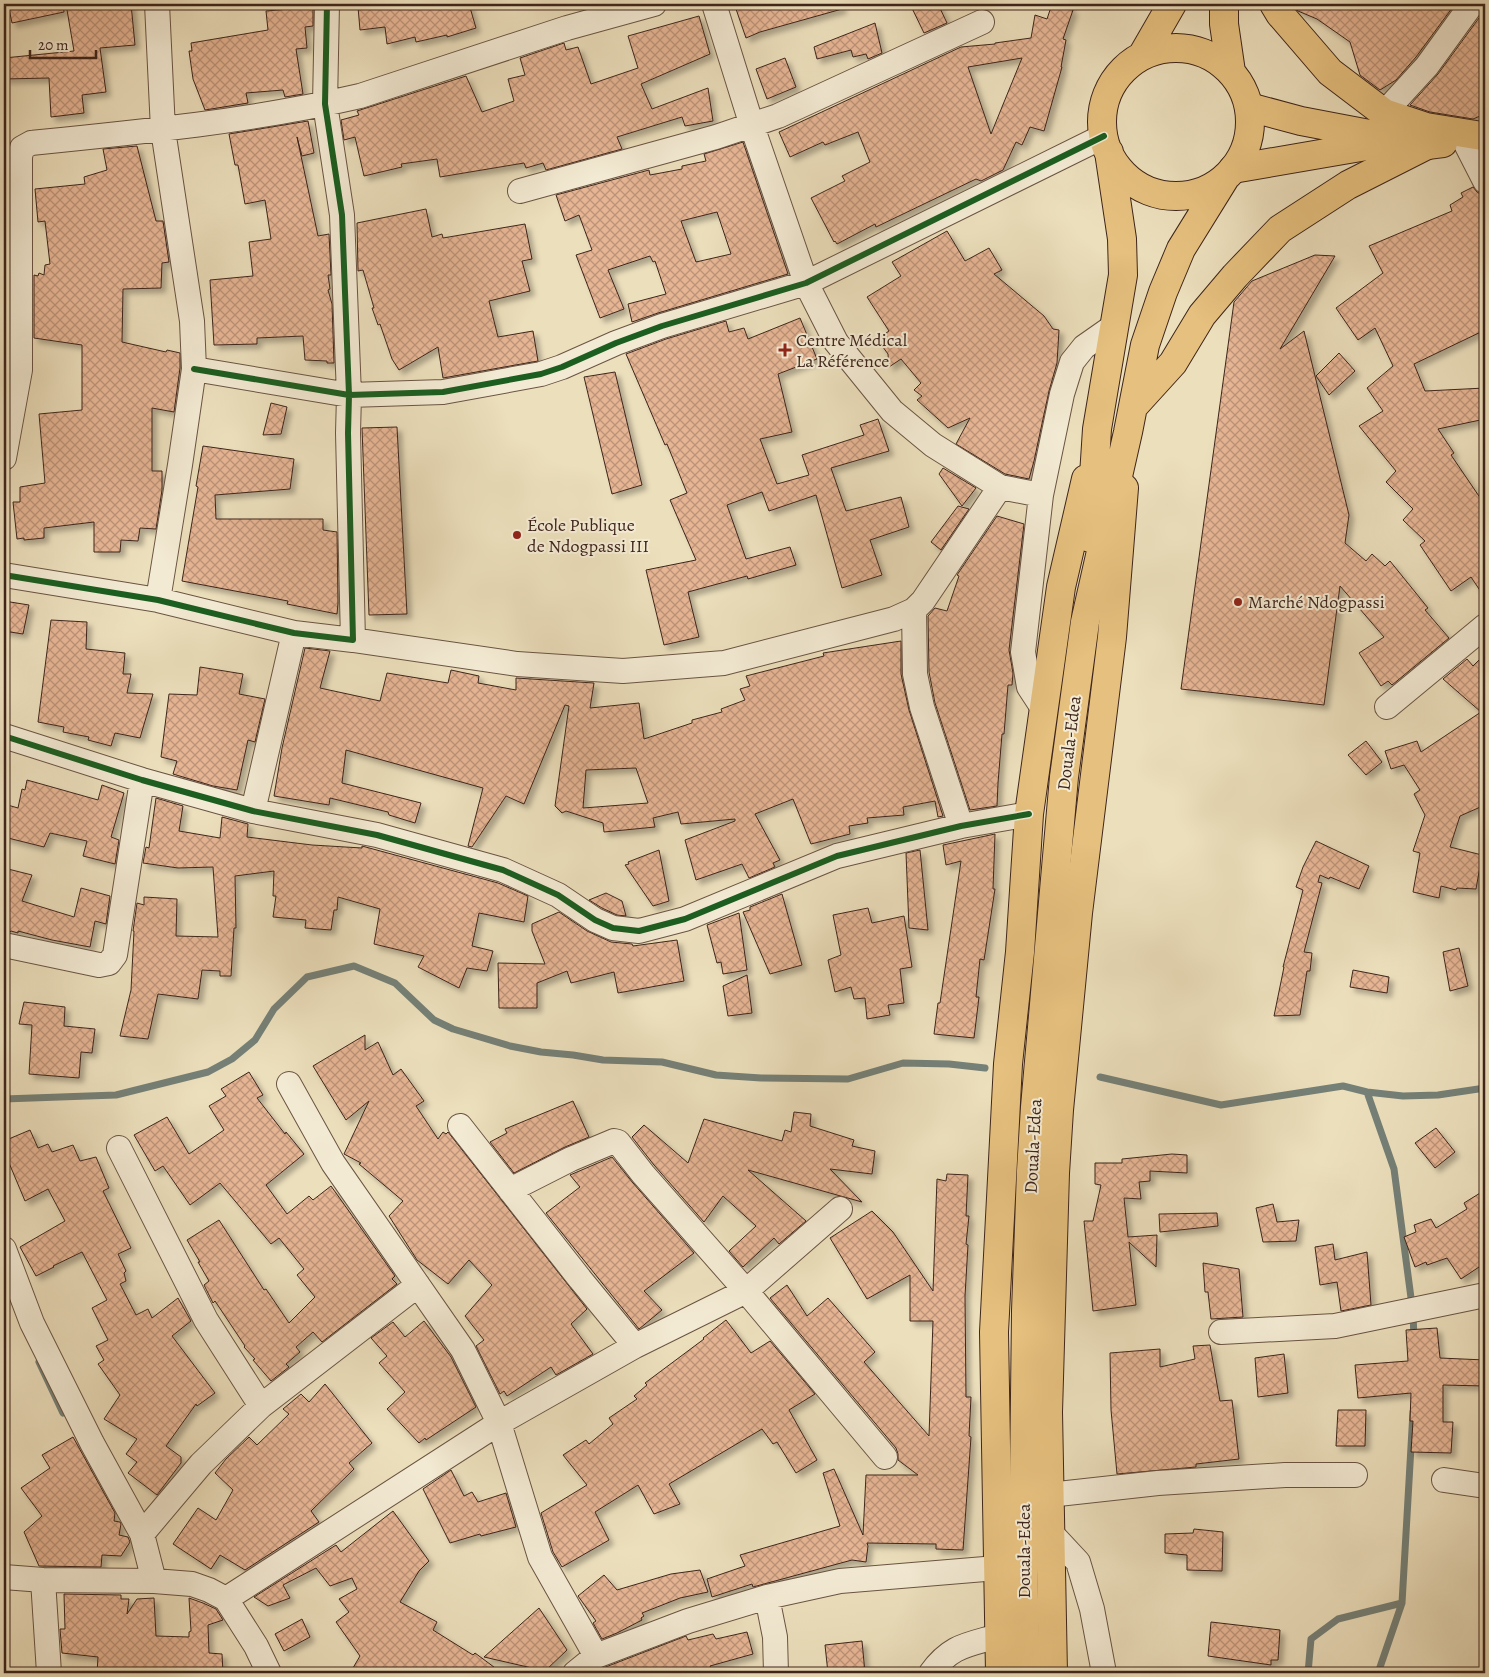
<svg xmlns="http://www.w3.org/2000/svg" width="1489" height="1677" font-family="Alegreya,serif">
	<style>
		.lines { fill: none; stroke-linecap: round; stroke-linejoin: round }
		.stream { stroke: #758077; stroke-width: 7 }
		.building { fill: url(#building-cross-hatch); stroke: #3e251b; fill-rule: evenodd; filter: url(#shadow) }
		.minor-casing { stroke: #6a5443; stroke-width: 26 }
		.major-casing { stroke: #3e251b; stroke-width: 30 }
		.highway-casing { stroke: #3e251b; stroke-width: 30 }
		.minor { stroke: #f3ead3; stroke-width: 24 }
		.major { stroke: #e6c07e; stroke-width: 28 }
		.highway { stroke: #e6c07e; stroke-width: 28 }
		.cycleway-casing { stroke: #f3ead3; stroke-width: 9 }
		.cycleway { stroke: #1b5e20; stroke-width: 6 }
		.poi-dot { fill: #8f2418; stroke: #f3ead3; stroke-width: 2 }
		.labels { text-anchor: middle; stroke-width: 4; stroke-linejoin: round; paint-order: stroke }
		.poi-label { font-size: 18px; fill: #3e251b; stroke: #f3ead3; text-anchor: start }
		.street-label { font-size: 18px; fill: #3e251b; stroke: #f3ead3 }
	</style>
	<defs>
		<pattern id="building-cross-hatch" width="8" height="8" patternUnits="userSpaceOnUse" patternTransform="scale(1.25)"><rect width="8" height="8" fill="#e6b594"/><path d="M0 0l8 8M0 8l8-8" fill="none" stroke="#bc9378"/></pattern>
		<filter id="shadow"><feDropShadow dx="4.5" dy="4.5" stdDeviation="2.5" flood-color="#0004"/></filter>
	</defs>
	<rect width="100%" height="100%" fill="#ecdfbc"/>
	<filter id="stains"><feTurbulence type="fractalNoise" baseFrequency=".004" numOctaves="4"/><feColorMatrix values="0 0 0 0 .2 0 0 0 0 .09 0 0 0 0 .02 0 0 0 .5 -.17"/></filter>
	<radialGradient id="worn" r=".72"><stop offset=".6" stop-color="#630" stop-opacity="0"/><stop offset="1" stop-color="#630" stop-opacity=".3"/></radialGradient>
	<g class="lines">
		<path class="stream" d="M1100,1077L1221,1105L1343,1086L1367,1092L1403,1096L1438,1095L1485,1088
			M1367,1092L1394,1169L1413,1313L1414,1339
			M4,1099L116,1095L208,1072L232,1059L255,1040L274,1009L307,977L354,966L395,983L434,1020L453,1029L510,1046L541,1052L573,1055L603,1060L662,1062L716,1075L761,1078L848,1079L903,1063L949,1064L985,1068
			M39,1362L63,1413
			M1308,1673L1311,1639L1338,1619L1402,1603
			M1378,1673L1402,1603L1413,1412"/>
	</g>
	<path class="building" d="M8,4H63L64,12L12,23Z
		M66,4H131L135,45L100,48L106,92L82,95L84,113L51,117L49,78L4,79V58L74,51Z
		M376,4H469L476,28L447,37V35L416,42L415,37L387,44L385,27L360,30L358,7Z
		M748,4H841L842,9L760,32L746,38L736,9Z
		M910,4H938L947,23L924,33Z
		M1052,4H1071L1069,9L1073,10L1063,39L1066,40L1061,67H1062L1044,131L1030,127L1022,145L1016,142L1003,170L981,181L976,179L876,227L875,224L837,244L835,241L834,242L811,198L845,181L842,176L870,162L858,132L825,145L823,142L790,157L779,132L961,47L995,44V43L1031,38L1035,15L1047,19ZM1022,58L991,134L968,67Z
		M1292,4H1455L1416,57L1396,80L1380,90L1360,75L1350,42L1317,19L1298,11Z
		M313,7V26L305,27L307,48L296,49L303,94L285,97L283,90L246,93L248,103L205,110L193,79L189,51H192L191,43L268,30L266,11Z
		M699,16L710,54L641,84L652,109L708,88L713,121L685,126L682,117L617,137L622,149L546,170L543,163L526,168L524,163L440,177L437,159L401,164L402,167L364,176L355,137L344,140L341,120L359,115L357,111L466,76L482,112L514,101L508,79L525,75L520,58L564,43L566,50L578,47L591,84L638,68L628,36Z
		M1479,18L1485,23V114L1473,119L1430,112L1410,105L1438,74Z
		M875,23L882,53L868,59L866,54L853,57L851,50L817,59L814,47Z
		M785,58L796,87L767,99L756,69Z
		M308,121L314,153L302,156L297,137L318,236L329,234L331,275H328L330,289L328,290L332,304L334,363H327V361L305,360L303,336L257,338V344L214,345L210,280L253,276L249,242L271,239L265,200L245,204L238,165H235L229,134Z
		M743,142L788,274L658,313L632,322L628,304L666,294L655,261L653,262L650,256L608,270L624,309L600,318L576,255L592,250L579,215L565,221L556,195L649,170L650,175L682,169V166L706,161L704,154ZM717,212L731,254L696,262L681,221Z
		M137,146L156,221H163L169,262L162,263L161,288L123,289L122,342L166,352L167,350L180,353V368L174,412L152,408V471H162V490L156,529L140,528L138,541L121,540L120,552H94V522L44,528V538L24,540V538L17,539L13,502H20V487L45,483L39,414L82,410V345L34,338V275L38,276L39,273L44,275L45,265L50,264L45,221L38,222L35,189L85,184L84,177L107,170L103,149Z
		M1473,187L1477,192L1485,197V330L1414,364L1425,391L1485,388V419L1438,429L1454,453L1451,455L1485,505V598L1471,577L1451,591L1420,545L1425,541L1403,520L1413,509L1386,482L1396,471L1359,426L1383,411L1367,388L1393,366L1375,328L1358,340L1336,308L1383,273L1369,246L1452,211L1450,205L1463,197L1461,193Z
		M426,209L432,237L442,234L443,238L525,224L532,259L522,261L530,291L489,301L498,337L533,331L538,361L443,378L438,347L399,370L392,359L380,324L378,325L372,308H374L363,270L358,271L357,223Z
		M947,231L965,261L989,248L1002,270L994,274L1044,316L1053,329L1059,330L1057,363L1049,391L1034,461L1029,479L1005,474L956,444L970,418L948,428L917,400L922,396L914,390L921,383L901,359L889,367L888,354L877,339L889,331L867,297L901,276L892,262Z
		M1315,255L1335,256L1280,349L1304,331L1349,515L1345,543L1366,561L1372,554L1385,566L1390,561L1428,608L1425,610L1449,638L1392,685L1388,681L1381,686L1359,653L1384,637L1340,586L1324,705L1181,689L1234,302L1252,281Z
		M4,272H6V335H4Z
		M800,318L817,359L778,374L792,432L760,439L777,484L809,475L802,455L864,435L860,425L878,419L889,451L831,468L846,511L901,497L909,527L870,540L882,575L842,588L816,495L769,511L762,492L727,505L746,559L790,547L796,565L748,579L747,576L688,592L699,637L664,645L646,570L696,560L670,500L687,493L667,444L665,445L626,354L666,339L726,321L729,332L744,328L748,339Z
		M1339,353L1355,371L1329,395L1316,376Z
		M615,372L642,485L612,494L584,377Z
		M271,403L287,407L281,434L263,435Z
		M397,427L407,614L369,615L362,428Z
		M203,446L294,459L290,489L215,495L216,519H323V530L337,532L338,603L337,614L287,604L288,601L182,581L198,487L196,486Z
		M943,468L976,488L962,506L939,474Z
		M958,506L969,509L941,550L931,542Z
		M997,516L1024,524L1009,650L1013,673L1012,685H1008L1004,734H1002L998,783L997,806L970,810L935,703L929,672L928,616L935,608L947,611L959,576L957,575Z
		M4,601L29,605L23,634L4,631Z
		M51,620L87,622L86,649L125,653L123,674H131L127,693L153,694L140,738L115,733L111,746L88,740L89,737L63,732L64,727L38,722Z
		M901,641V674L909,710L943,816L938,817L935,801L903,807L904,815L867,818L868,823L849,826L850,834L811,844L793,799L755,814L780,860L773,863L775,867L749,878L742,864L696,880L685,840L735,821V819L681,824L678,812L653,818L655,827L604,832L603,823L566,811L562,813L555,806L569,706L565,705L524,804L506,796L472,847L468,846L483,788L346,750L342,783L421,803L415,823L389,815L388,812L330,798L329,805L274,796L282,748L305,648L330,651L320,688L380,701L387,673L448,683L451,670L479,676L478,683L516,690V678L594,683L590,708L639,703L644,739L692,723V720L722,712L721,709L745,700L740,689L750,686L746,676L824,656L823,653ZM636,768L648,803L583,808L586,770Z
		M1485,654V805L1460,816L1450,847L1482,855L1476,889L1457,888L1456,890L1441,886L1439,898L1413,892L1420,853L1413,851L1425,815L1414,794L1420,790L1404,765L1391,769L1385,751L1417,741L1421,752L1481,712L1443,679L1467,659L1473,666Z
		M200,667L243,674L239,694L265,699L255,742L248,740L237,790L213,786L173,774L177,761L161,757L169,694L197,695Z
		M1366,741L1382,762L1366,775L1348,755Z
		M27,780L98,800L102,785L124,793L111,837L119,840L115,864L83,856L87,841L50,833L44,847L4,837V804L18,808L22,789L25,790Z
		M156,798L183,806L179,831L220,838L222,817L248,824L247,837L312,845L362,848V846L498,883L528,896L524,922L479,913L472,946L493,951L487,971L467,968L459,988L418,967L424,956L374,944L380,909L338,897L337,910H334L331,930L305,928L306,920L273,917L276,896H273L274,871L235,876L236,928H234L231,976H220V971L202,970L198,999L158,994L148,1039L120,1036L131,990L134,931H133L137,903L144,905V897L177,899L176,936L218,937L213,867L178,868L143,863L146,847L149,848Z
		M995,834L993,889H995L984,960L980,959L976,997H979L974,1038L934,1034L938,1003H940L961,861L946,865L943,845Z
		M1316,841L1369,866L1359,889L1330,877L1329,879L1320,875L1318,882L1322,883L1304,952L1312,953L1310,971H1307L1300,1015L1274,1016L1284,967H1283L1303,890L1296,887L1303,867Z
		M659,850L669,901L653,906L625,865L629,864L628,862Z
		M920,850L928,930L909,928L906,853Z
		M4,868L32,875L22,901L74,917L81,888L110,896L106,924L95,921L90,947L52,940L18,931V933L11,931L10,932H4Z
		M606,893L622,901L626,916L617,915L602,908L589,900Z
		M782,894L802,965L770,974L743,912L750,910V907Z
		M868,908L872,923L904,916L912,967L900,969L904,1003L888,1005L890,1015L867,1019L865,998L854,999L851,987L835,992L828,960L841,955L833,915Z
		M559,912L587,931L611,942L632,944L633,946L677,940L684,981L618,993L614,972L571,983L567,971L537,983V1008H499L498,963L545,964L532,931V924Z
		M739,913L747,970L723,974L721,962L717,963L707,925Z
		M1459,948L1468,986L1450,991L1443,952Z
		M1353,970L1389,977L1387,993L1350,987Z
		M747,975L752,1013L728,1016L723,986Z
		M24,1002L65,1007L64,1026L95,1029L92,1053L81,1052L79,1078L29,1074L32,1025L19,1024Z
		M365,1035V1050L378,1042L393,1075L401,1069L424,1101L416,1106L438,1139L443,1132L446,1134L448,1132L587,1309L571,1324L593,1354L556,1375L551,1367L507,1396L504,1391L500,1394L476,1346L484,1340L465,1316L492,1285L469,1260L448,1284L417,1260L389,1216L403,1201L359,1164L361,1163L344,1154L369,1101L346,1120L313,1066Z
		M249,1072L263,1095L257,1098L285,1134L286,1132L304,1154L266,1185L287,1214L309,1196L313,1200L331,1186L395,1276L392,1279L397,1284L322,1342L313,1332L296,1347L300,1352L286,1364L289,1367L271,1381L253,1360L255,1359L244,1347L245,1346L215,1301L213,1303L204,1285L209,1281L198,1262H200L187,1240L219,1220L264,1290L266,1289L289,1323L315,1297L297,1275L304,1269L279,1238L271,1244L220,1183L190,1205L163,1166L155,1171L134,1135L167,1117L189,1154L224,1130L209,1106L226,1096L221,1089Z
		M573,1101L589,1137L565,1147L514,1173L490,1142L507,1133L505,1129Z
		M794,1112L811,1114L810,1126L854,1140L852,1146L875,1151L872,1174L830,1169L862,1202L748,1170L806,1221L779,1244L774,1238L743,1267L729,1251L756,1226L723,1196L704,1222L654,1165L632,1137L644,1125L688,1163L704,1119L782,1141L785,1130L791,1132Z
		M1436,1128L1455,1152L1435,1168L1415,1143Z
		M30,1130L38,1148L48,1144L52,1152L73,1145L80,1161L96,1157L109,1188L103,1191L131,1248L118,1254L126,1271L124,1273L126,1281L120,1284L136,1315L148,1309L152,1318L178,1298L191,1321L172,1336L215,1393L197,1406L196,1404L166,1446L181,1457V1463L157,1495L128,1473L137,1462L126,1454L137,1439L104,1419L120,1395L98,1364L104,1360L96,1346L108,1340L92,1308L107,1300L82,1252L53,1266L54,1267L36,1276L20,1247L65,1221L48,1189L25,1201L4,1151V1141Z
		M1172,1154L1187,1155V1173L1150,1171V1181L1139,1182L1141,1199L1124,1198L1128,1237L1157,1235L1156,1267L1129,1242L1136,1305L1093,1311L1084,1221H1093L1101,1185L1095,1184V1163H1122V1159Z
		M612,1157L633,1183L694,1253L644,1291L662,1310L639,1329L546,1213L580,1187L570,1175Z
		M947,1174L968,1175L966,1216H969L966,1244L968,1245L965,1296L966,1397H971L969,1436L971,1437L963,1550L936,1549V1544L867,1543L868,1546L866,1562L852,1560L753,1587L752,1584L712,1597L707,1579L745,1566L740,1555L840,1526L823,1473L834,1469L863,1535L866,1475H918L898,1460V1454L896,1448L770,1298L787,1285L807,1316L828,1298L875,1352L864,1362L929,1436L933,1321H910V1275L867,1299L830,1238L872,1211L893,1232L933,1291L937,1179L946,1181Z
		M1485,1190V1263L1461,1279L1447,1258L1427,1265L1426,1262L1415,1267L1404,1237L1416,1232L1414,1225L1431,1219L1436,1228L1467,1209L1464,1203Z
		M1273,1204L1277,1222L1299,1220L1296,1241L1263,1242L1256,1208Z
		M1217,1213L1218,1226L1160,1232L1159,1214Z
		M1333,1244L1335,1260L1367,1252L1371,1305L1341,1311L1337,1282L1320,1285L1315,1247Z
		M1203,1263L1239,1269L1243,1317L1211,1319L1208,1292H1205Z
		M726,1320L751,1353L770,1341L815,1394L789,1410L817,1460L796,1473L777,1442L773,1444L762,1429L669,1484L680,1504L654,1514L638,1485L595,1512L609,1540L562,1567L553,1552L541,1513L587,1485L563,1455L586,1440L589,1444L613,1424L609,1418L637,1399L634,1396L647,1385L645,1383L704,1339L703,1338Z
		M424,1321L451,1357L476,1407L426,1440L425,1438L419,1443L387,1409L405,1392L379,1363L387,1356L371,1338L393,1322L405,1337Z
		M1437,1328L1440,1358L1485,1360V1386L1443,1385V1422H1453L1451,1453L1411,1452L1413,1421H1410L1411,1393L1358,1398L1355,1365L1408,1361L1406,1330Z
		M1210,1345L1220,1401L1232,1400L1239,1459L1196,1464V1467L1117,1474L1111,1410L1110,1353L1160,1349V1367L1195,1359L1193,1346Z
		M1284,1354L1288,1393L1258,1397L1255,1358Z
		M325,1384L372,1443L349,1463L354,1469L311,1511L319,1522L245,1570L220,1555L211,1569L173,1544L198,1508L216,1520L233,1490L215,1473L226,1459L249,1437L257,1445L289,1414L283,1409L301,1394L309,1402Z
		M1338,1410H1366L1365,1446H1336Z
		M73,1437L115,1513L114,1521L120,1522L121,1524L119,1535L128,1537L130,1542L121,1556L102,1555L101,1567L39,1566L24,1532L42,1516L21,1488L50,1468L42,1455Z
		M451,1470L464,1496L472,1492L478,1502L506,1493L516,1527L481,1536L480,1534L450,1543L423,1489Z
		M393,1511L429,1561L419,1571L400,1602L437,1622L433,1630L473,1655L475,1653L502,1673H350L360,1656L336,1622L349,1612L339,1599L357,1589L352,1578L330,1586L316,1568L283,1585L290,1598L268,1606L254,1597L336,1545L341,1552Z
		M1194,1529L1223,1532L1222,1571L1187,1570V1555L1165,1553V1534L1193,1533Z
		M700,1570L708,1592L680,1598L642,1613L644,1616L641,1618L642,1620L617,1633L602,1639L593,1623L596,1621L578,1596L604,1575L617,1590L671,1574Z
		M64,1594L121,1595V1599H129L127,1614L137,1599L154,1598L156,1636L189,1637V1632L191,1631L189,1598L203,1603L216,1609L223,1620L208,1625L209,1653L222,1654L223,1673H97L98,1657L62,1653L60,1629H65Z
		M539,1608L567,1650L545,1671L484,1657Z
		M302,1619L310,1637L284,1651L275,1634Z
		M1211,1622L1280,1630L1278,1660H1271V1665L1208,1656Z
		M747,1632L753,1654L710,1666L713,1673H597L603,1668L686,1636L688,1640L713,1634L716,1639Z
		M862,1641L865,1673H828L825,1645Z"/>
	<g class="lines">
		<defs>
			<path id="minor" d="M157,4L163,130L192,321L194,369L180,465L158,600
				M714,4L752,126L806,283L836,342L892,411L933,445L1000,487L1041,495
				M1384,113L1427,66L1472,4
				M1464,140L1485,181
				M520,191L716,137L778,116L982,22
				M194,369L349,395L443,392L541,374L562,367L616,343L662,326L806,283L1104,136
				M4,458L20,370V157L22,148L31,143C141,132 252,121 360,96L567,28L654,4
				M4,575L158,600L294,633L353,640L348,433L349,395L342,215L325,104L327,4
				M914,610L915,674L922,707L961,826
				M353,640L517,664L623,671L724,663L894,619L914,610L923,601L1000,487
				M1387,707L1485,626
				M1044,710L1029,687L1023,652L1041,495L1062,394L1072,362L1084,347L1114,326
				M4,736L142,780L253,811L377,835L503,870L558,895L595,920L613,928L639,931L685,919L837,856L961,826L1029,814
				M253,811L294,633
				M4,945L99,965L109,963L115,955L142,780
				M289,1084L333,1163L463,1350L499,1423L540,1557L596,1656
				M460,1126L580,1279L635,1346
				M119,1148L206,1320L261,1406
				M510,1190L571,1159L614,1141L618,1142L643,1174L746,1291L885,1457
				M4,1249L32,1323L92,1443L142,1534L154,1581
				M1221,1332L1335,1326L1485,1295
				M1444,1480L1485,1486
				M1049,1495L1158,1483L1285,1475H1355
				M1050,1532L1078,1562L1092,1609L1104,1673
				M142,1534L201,1464L261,1406L418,1285
				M4,1577L43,1580L154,1581L192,1584L209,1590L226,1599L499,1423L635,1346L746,1291L840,1209
				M43,1580L49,1673
				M767,1597L775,1637L776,1673
				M226,1599L256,1646L269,1673
				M575,1673L596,1656L688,1621L767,1597L840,1581L997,1568
				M931,1673C951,1645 968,1645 998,1636"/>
			<path id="major" d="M1249,107L1301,121L1427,145L1443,143
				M1233,169L1384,143
				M1000,1673L994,1332L1008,1064L1020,952L1029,814L1061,587L1086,479
				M1053,1673L1048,1412L1055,1173L1059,1110L1078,913L1112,637L1124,488"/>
			<path id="highway" d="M1224,4V24L1231,72
				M1274,4L1280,14L1330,72L1384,113L1426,127L1482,136
				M1102 122a74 74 0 1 1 148 0a74 74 0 1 1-148 0Z
				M1142,56L1172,4
				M1133,407L1173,363L1202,315L1235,276L1280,229L1348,185L1427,145
				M1090,538L1097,429L1123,275L1122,239L1109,152
				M1026,1673L1023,1563L1026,1311L1031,1171L1035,1107L1064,777L1085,622L1128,432L1145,345L1163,292L1181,249L1225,178"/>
		</defs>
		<use href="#minor" class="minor-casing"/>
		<use href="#major" class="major-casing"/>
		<use href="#highway" class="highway-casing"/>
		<use href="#minor" class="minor"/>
		<use href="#major" class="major"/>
		<use href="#highway" class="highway"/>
		<defs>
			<path id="cycleway" d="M194,369L349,395L443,392L541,374L562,367L616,343L662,326L806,283L1104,136
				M4,575L158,600L294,633L353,640L348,433L349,395L342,215L325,104L327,4
				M4,736L142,780L253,811L377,835L503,870L558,895L595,920L613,928L639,931L685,919L837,856L961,826L1029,814"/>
		</defs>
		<use href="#cycleway" class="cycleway-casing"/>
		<use href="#cycleway" class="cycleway"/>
	</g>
	<g class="poi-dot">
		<path d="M782.5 342.5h5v5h5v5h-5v5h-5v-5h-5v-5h5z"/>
		<circle cx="517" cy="535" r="5"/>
		<circle cx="1238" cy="602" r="5"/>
	</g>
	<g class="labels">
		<g class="poi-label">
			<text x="796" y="346">Centre Médical<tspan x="796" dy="21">La Référence</tspan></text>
			<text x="527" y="531">École Publique<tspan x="527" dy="21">de Ndogpassi III</tspan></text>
			<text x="1248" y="608">Marché Ndogpassi</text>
		</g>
		<g class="street-label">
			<text transform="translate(1069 743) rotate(-83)" y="6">Douala-Edea</text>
			<text transform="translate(1033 1146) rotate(-87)" y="6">Douala-Edea</text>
			<text transform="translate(1024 1551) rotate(-90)" y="6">Douala-Edea</text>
		</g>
	</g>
	<rect width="1489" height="1677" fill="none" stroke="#ecdfbc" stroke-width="20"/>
	<rect x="5" y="5" width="1479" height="1667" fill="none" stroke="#3e251b" stroke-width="2.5"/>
	<rect x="10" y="10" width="1469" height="1657" fill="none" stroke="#3e251b"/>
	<path d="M30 50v8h66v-8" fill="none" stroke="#3e251b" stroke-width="2.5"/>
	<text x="38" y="50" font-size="15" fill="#3e251b" stroke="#f3ead3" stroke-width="4" paint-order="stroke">20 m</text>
	<rect width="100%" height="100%" filter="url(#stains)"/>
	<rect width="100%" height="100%" fill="url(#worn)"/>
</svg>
